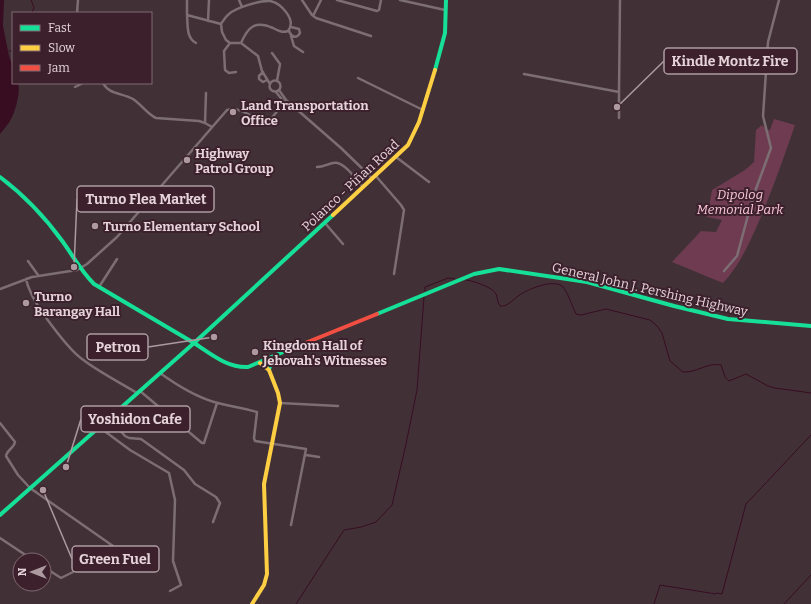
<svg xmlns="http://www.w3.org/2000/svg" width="811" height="604" font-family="Bitter,serif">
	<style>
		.green { fill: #6f3b50 }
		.water { fill: #380c21 }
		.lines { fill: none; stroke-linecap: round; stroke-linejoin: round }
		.stream { stroke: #380c21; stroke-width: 1 }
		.street { stroke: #7c6e73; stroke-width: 2.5 }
		.fast { stroke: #16e098; stroke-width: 4 }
		.slow { stroke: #ffcf43; stroke-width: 4 }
		.jam { stroke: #f24e42; stroke-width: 4 }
		.poi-dot { fill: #ac9aa0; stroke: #3c212c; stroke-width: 1.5 }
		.labels { text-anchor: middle; stroke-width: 4; stroke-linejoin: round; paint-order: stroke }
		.poi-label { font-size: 13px; font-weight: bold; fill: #e6d3d9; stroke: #3c212c; text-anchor: start }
		.street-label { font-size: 13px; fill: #e6d3d9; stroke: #3c212c }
		.park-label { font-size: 13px; font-style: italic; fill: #fbc7d9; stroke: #3c212c }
		.leader { fill: none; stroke: #ac9aa0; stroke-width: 1.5 }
		.callout-dot { fill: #ac9aa0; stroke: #3c212c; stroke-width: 1.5 }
		.callout { fill: #3c212c; stroke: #ac9aa0; stroke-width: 1.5 }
		.callout-label { font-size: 14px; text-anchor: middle; font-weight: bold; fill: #e6d3d9 }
	</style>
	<rect width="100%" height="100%" fill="#413137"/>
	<path class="green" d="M774,119L795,125C783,160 771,194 756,228C747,248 738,267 723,283L672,262L701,231L716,232L722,220L707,217L712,190L745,170L754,162L756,130L762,125L766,129L770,130Z"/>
	<path class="water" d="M0,0H4L3,26L9,56L13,67V83H18C21,92 15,113 10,121C7,126 3,130 0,134Z"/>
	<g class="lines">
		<path class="stream" d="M31,0L34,7L32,13
			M9,51H13
			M466,280C473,281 493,287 496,294C498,298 497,302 500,306C507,307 513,300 518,296C528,289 552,279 562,286C567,290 573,308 576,314L581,315L606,309L650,320L657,326L662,333L670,361L683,372C697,373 707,362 721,365L725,377L729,381L746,374L768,386L775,388L811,393
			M425,291V287L448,278L455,279
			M296,604L344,530L361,527L376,522L392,505L406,444L417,390L424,297
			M654,604L660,585L716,594L717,593L722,594L746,504L811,435
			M784,604L811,575"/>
		<path class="street" d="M187,0V15L221,24L222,32L226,40L230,43H241L258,56L262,71L270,84
			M239,0L242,7
			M302,0L312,15L316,18L371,36
			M337,0L377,11L379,10L381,0
			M400,0L445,10
			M77,13L78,0
			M187,15C188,25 186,38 196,43
			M313,16L321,0
			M208,21L209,0
			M221,24C223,21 225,17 229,14C235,8 261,0 270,1C281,3 297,20 288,31C282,33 279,31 273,28C255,20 248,27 241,43
			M289,31C291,36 296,40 300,33L299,29L291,27
			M291,36L294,46L303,52
			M230,43L224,51L225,70L229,73L236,72
			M272,53L280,64L277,81
			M263,72L259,76V79L263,82L267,80
			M524,74L619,92L620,0
			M358,78L423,110
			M269.5 86a5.5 5.5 0 1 1 11 0a5.5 5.5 0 1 1-11 0Z
			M103,83C109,95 123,93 133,99C142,105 147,114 156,118L199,121L205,123L212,127
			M75,87L83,83
			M279,90L286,100L341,148L372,178
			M276,92L284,102
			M619,118V92
			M205,123L206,93
			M396,157L429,182
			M317,167C324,167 327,164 333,163C343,160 356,179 363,187
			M375,175L401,205L404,210L394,274
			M160,187L181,205
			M325,223L343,244
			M28,261L38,275
			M724,271L737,256L753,197L771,148L763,116L768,42L779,0
			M26,279C27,284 29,289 31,293C38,309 68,349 82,359C99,372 119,382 137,393
			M99,287L117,259
			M0,289L32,277L77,270L87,264L117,237L227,110C241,106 252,118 264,122L271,119L286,100
			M160,373C178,386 194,396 214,402C228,406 243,408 257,412L254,438L255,441L306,449L291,525
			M140,391L202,443H204L217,403
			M280,403L338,406
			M109,418L125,436L129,438L141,439L184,470L195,484L216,497L220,503L213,522
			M0,423L15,442C14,448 7,450 6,456L18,475L30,488L113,546
			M99,427L130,450L169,473L175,500L173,561L181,585L170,591
			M306,455L319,457
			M0,538L33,560
			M44,567L61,578L73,572"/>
		<path class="fast" d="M435,70L445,33L446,0
			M0,177C24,195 45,217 63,242C73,256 81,271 94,284L194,343L333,215
			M377,314L474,274L499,269L587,282L674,306L728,319L811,326
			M269,370L272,358
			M0,515L194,343C211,354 227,368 248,367L288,350"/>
		<path class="slow" d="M333,215L408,145L419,122L435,70
			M252,604L264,585L267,574L264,484L280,403L278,393L269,370L260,363"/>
		<path class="jam" d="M288,350L377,314"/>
	</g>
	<g class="poi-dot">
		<circle cx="233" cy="112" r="4"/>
		<circle cx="187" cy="160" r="4"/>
		<circle cx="95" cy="226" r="4"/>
		<circle cx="26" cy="303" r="4"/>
		<circle cx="255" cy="352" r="4"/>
	</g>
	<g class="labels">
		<g class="poi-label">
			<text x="241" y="110">Land Transportation<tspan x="241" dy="15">Office</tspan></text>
			<text x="195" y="158">Highway<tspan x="195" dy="15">Patrol Group</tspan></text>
			<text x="103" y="231">Turno Elementary School</text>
			<text x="34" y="301">Turno<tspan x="34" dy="15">Barangay Hall</tspan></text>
			<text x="263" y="350">Kingdom Hall of<tspan x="263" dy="15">Jehovah's Witnesses</tspan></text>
		</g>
		<g class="street-label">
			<text transform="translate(350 185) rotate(-43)" y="5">Polanco - Piñan Road</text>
			<text transform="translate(650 289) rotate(13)" y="5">General John J. Pershing Highway</text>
		</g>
		<g class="park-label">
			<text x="740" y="199">Dipolog<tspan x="740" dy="15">Memorial Park</tspan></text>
		</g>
	</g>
	<path class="leader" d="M617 107L664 61M74 267L77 199M214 337L148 347M66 467L81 419M43 490L72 559"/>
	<g class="callout-dot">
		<circle cx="617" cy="107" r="4"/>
		<circle cx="74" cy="267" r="4"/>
		<circle cx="214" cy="337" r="4"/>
		<circle cx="66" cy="467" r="4"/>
		<circle cx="43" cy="490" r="4"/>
	</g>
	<g class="callout">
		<rect x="664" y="48" width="133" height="26" rx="4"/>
		<rect x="77" y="186" width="137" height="26" rx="4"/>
		<rect x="87" y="334" width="61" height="26" rx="4"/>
		<rect x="81" y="406" width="109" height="26" rx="4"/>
		<rect x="72" y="546" width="87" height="26" rx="4"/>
	</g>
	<g class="callout-label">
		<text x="730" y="66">Kindle Montz Fire</text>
		<text x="146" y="204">Turno Flea Market</text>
		<text x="118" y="352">Petron</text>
		<text x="135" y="424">Yoshidon Cafe</text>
		<text x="115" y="564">Green Fuel</text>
	</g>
	<rect x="12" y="12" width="140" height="72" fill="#3c212c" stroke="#806871"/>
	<rect x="20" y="25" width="20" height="6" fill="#16e098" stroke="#806871"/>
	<text x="48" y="32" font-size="12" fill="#e6d3d9">Fast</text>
	<rect x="20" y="45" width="20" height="6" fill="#ffcf43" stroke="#806871"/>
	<text x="48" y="52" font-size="12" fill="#e6d3d9">Slow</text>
	<rect x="20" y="65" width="20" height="6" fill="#f24e42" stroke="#806871"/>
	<text x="48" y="72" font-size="12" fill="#e6d3d9">Jam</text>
	<g transform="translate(32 572) rotate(270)"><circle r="19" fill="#3c212c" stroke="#806871"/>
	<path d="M0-3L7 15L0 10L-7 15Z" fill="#ac9aa0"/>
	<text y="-6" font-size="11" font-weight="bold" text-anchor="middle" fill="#e6d3d9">N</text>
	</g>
</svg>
